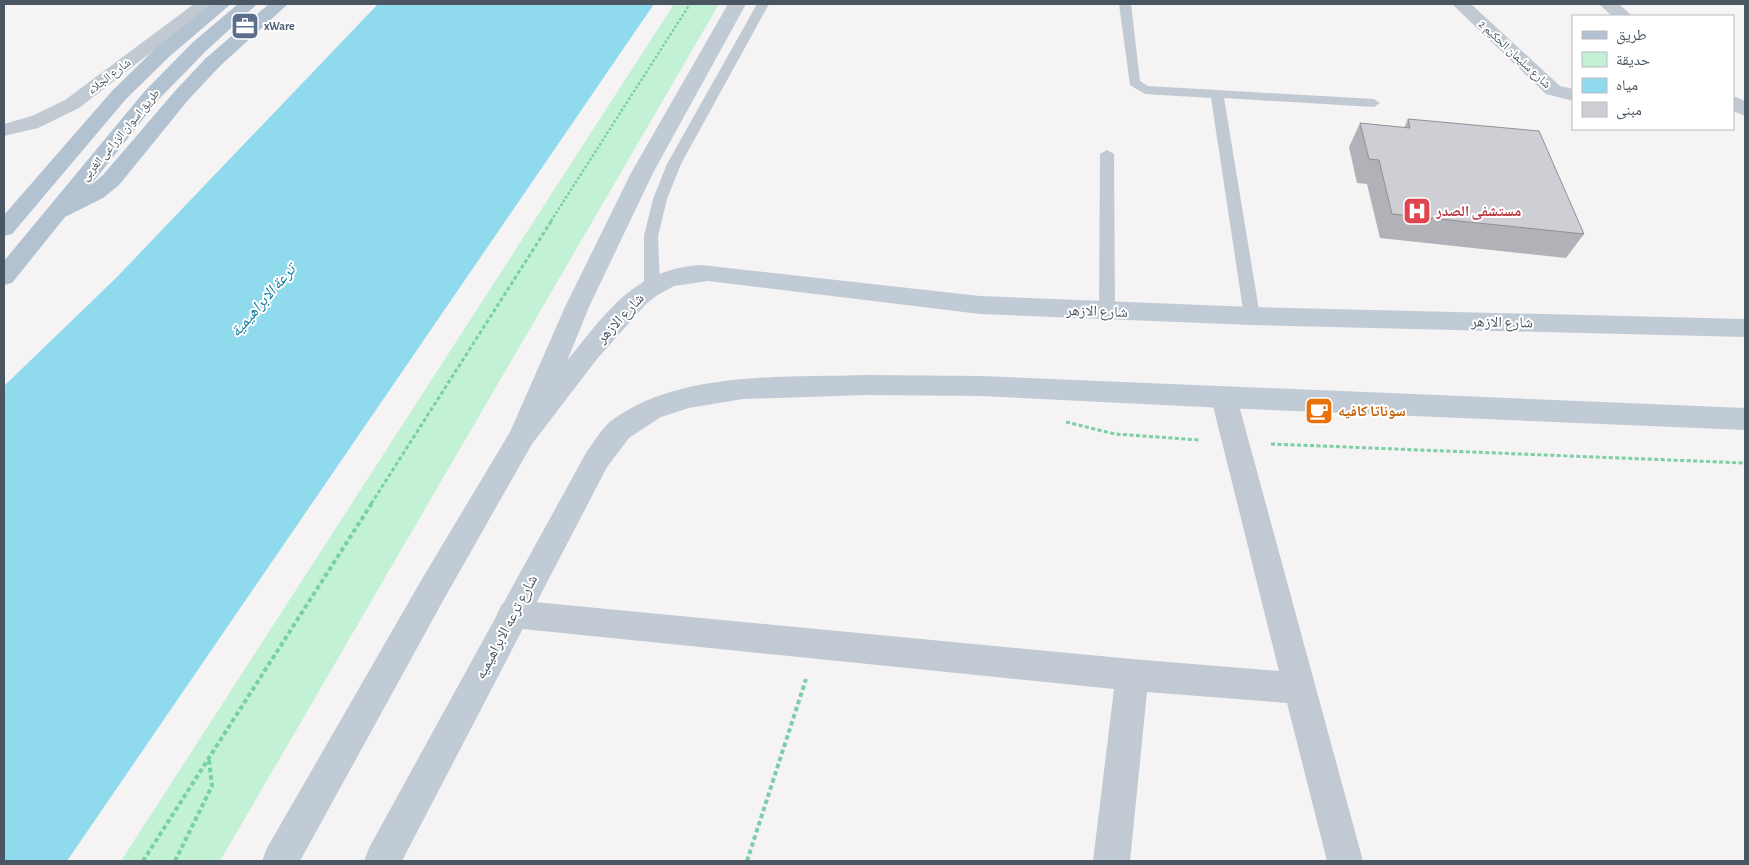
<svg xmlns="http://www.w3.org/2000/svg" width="1749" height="865" font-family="'Alegreya Sans','Noto Naskh Arabic',sans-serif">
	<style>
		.green { fill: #c3f1d5 }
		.water { fill: #90daee }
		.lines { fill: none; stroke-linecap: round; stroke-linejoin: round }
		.path-far2 { stroke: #7ad0a6; stroke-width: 2.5; stroke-dasharray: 2.5 2; stroke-linecap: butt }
		.path-far1 { stroke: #7ad0a6; stroke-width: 3; stroke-dasharray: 4 2.5; stroke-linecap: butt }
		.path { stroke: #7ad0a6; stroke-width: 4; stroke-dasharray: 4.5 3; stroke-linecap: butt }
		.lane { fill: #c1cad2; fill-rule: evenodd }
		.street { fill: #c1cad2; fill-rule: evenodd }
		.secondary { fill: #c1cbd6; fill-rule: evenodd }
		.primary { fill: #b3c2d1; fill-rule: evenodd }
		.wall { fill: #b0b2b7 }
		.building { fill: #cdcfd5; stroke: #909195 }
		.labels { text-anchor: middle; stroke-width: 4; stroke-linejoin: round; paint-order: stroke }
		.far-service-label { font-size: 12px; font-weight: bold; fill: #4e5e75; stroke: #fff; text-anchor: start }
		.far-street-label { font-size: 12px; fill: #4a5661; stroke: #fff }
		.health-label { font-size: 15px; font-weight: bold; fill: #be3a42; stroke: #fff; text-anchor: start }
		.street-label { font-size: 15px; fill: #4a5661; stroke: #fff }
		.food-label { font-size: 15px; font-weight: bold; fill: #c56008; stroke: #fff; text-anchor: start }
		.water-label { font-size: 16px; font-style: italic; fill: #0c7c9b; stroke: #fff }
	</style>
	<rect width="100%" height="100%" fill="#f5f3f3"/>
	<path class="green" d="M674,4H719L220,861H121Z"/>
	<path class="water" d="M378,4H654L67,861H4V386L116,278Z"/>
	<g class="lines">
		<path class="path-far2" d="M551,221L690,4"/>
		<path class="path-far1" d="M1066,422L1115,434L1200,440
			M1271,444L1745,463
			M371,504L552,220"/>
		<path class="path" d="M143,861L372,503
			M175,861L212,786L209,760
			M747,861L806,679"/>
		<path class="lane" d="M757,4H769L681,164L667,199L658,236L660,286L657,290L652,291L647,290L644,286V236L653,199L667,164Z
			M1119,4H1131L1140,81L1148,86L1374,99L1380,103L1374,107L1224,98L1260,316L1258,320L1252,322L1246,320L1244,316L1211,98L1145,94L1130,85Z
			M1107,150L1114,154L1115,311L1113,315L1107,317L1101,315L1099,311L1100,154Z"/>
		<path class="street" d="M194,4H214L79,108L38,128L4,136V124L32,116L65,100Z
			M1452,4H1471L1560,86L1573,89V101L1546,94Z
			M1599,4H1619L1632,16H1612Z
			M1733,96L1745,101V116L1733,111Z
			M1224,388L1233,391L1237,398L1363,861H1327L1287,703L1147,692L1130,861H1093L1114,689L513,628L502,624L497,614L502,604L513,600L1132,659L1279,671L1211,398L1215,391Z"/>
		<path class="secondary" d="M728,4H746L653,173L589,307L567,361C606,313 634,269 701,265L980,296L1252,307L1745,319V337L1252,325L980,314L708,281L674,286L656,296L645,305L597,359L532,444L444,599L300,861H262L267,848L422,579L510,432L565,307L631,173Z
			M866,375L981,376L1745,408V430L1224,408L981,396L866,395L743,399L689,408L661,417L629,438L607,467L402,861H364L369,848L587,451C594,442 602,428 611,421C680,370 784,378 866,375Z"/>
		<path class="primary" d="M211,4H231L170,56L126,99L12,234L4,236V215L112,91L156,48Z
			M238,4H257L206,51L158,100L90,186L103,175L175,91L206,58L269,4H288L220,66L189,99L119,185L103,198L65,217L12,283L4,285V261L144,92L192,43Z"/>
	</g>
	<path class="wall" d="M1408,119L1584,234L1566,258L1380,238L1367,184L1357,183L1349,147L1360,123L1404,128Z"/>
	<path class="building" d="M1408,119L1539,131L1584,234L1392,214L1379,160L1369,159L1360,123L1410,128Z"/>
	<defs>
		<symbol id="office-square" viewBox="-11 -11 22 22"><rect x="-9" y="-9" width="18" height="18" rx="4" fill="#5c6f8a" stroke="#fff"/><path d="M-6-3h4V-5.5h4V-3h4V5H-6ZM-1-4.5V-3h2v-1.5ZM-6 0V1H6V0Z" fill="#fff"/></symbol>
		<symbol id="hospital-square" viewBox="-11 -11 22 22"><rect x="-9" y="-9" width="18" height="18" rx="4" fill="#e0444e" stroke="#fff"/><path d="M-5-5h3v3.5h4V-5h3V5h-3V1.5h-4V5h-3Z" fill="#fff"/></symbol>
		<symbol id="cafe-square" viewBox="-11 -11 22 22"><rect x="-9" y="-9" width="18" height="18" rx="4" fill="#e8710a" stroke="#fff"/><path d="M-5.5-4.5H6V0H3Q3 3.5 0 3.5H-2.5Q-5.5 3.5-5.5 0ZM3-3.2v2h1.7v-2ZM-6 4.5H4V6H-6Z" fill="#fff"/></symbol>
	</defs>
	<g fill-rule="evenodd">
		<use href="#office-square" x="229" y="10" width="32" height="32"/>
		<use href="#hospital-square" x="1401" y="195" width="32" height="32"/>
		<use href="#cafe-square" x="1303" y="395" width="32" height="32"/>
	</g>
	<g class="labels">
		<g class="far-service-label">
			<text x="264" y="30">xWare</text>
		</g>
		<g class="far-street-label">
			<text transform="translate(1515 54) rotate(43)" y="4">شارع سليمان الحكيم 2</text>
			<text transform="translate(109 76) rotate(-37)" y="4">شارع الجلاء</text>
			<text transform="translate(120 135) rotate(-50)" y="4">طريق اسوان الزراعى الغربى</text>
		</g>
		<g class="health-label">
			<text x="1436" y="216">مستشفى الصدر</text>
		</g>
		<g class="street-label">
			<text transform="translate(1097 311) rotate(2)" y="5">شارع الازهر</text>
			<text transform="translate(620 318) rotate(-47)" y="5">شارع الازهر</text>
			<text transform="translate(1502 322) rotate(1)" y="5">شارع الازهر</text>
			<text transform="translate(506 627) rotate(-62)" y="5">شارع ترعه الابراهيميه</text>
		</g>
		<g class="food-label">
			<text x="1338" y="416">سوناتا كافيه</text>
		</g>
		<g class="water-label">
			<text transform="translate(262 300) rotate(-49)" y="6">ترعة الابراهيمية</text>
		</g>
	</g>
	<rect width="1749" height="865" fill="none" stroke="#4a5661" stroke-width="10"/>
	<rect x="1572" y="15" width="162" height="115" fill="#ffffff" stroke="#b7bbc0"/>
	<rect x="1582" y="31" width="25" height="8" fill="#b3c2d1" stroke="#b7bbc0"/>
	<text x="1616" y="40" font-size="15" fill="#4a5661">طريق</text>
	<rect x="1582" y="52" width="25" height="15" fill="#c3f1d5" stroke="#b7bbc0"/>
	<text x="1616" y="65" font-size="15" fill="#4a5661">حديقة</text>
	<rect x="1582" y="78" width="25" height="15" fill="#90daee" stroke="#b7bbc0"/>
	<text x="1616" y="90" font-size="15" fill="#4a5661">مياه</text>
	<rect x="1582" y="102" width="25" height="15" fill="#cdcfd5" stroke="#b7bbc0"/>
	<text x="1616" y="115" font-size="15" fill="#4a5661">مبنى</text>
</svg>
